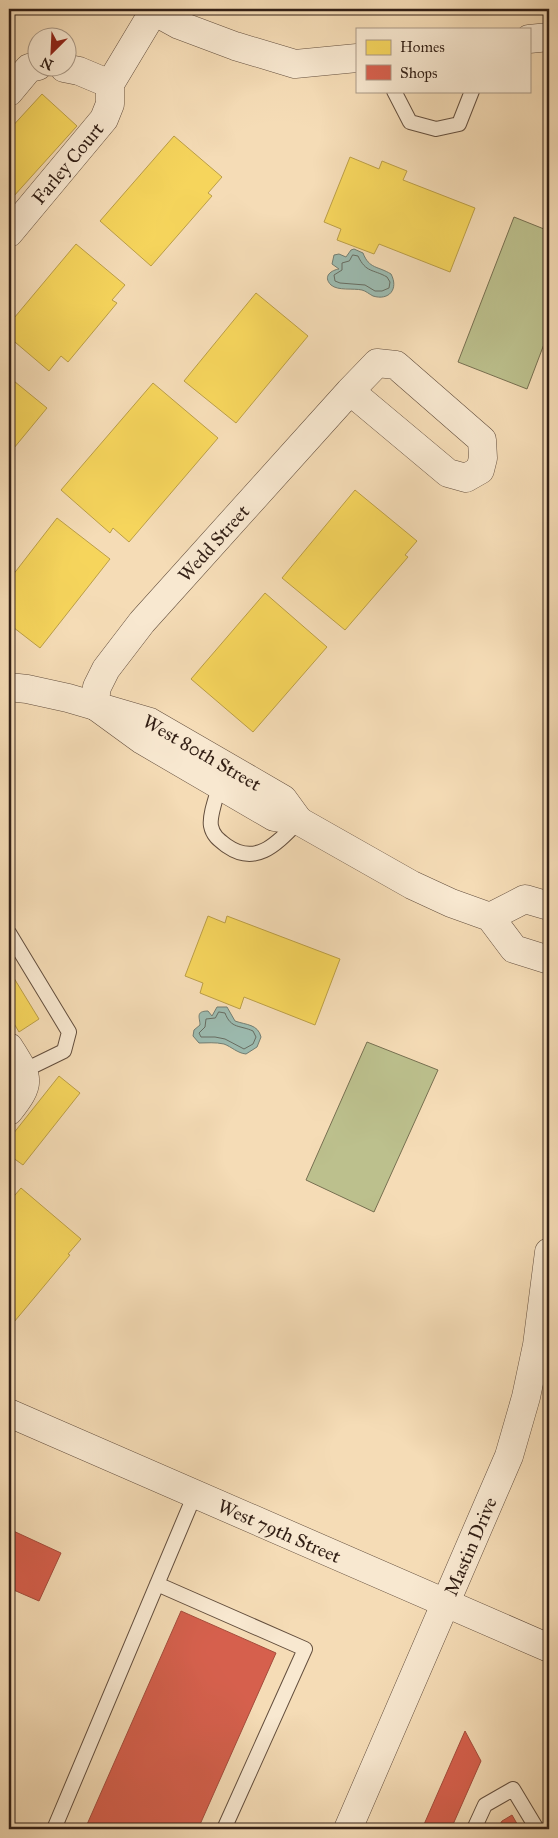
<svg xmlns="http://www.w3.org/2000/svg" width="558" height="1838" font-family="'IM FELL Great Primer',serif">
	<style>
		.green { fill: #bcc08d; stroke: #777051 }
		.water { fill: #9cbbb0; stroke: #727d72 }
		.homes { fill: #f6d55c; stroke: #bb9e47 }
		.shops { fill: #d6604d; stroke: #a54c3c }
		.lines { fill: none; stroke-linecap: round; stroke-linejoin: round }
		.shore { stroke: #676d62; stroke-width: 1 }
		.service-casing { stroke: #634e3d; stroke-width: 16 }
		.minor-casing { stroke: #634e3d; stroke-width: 29 }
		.tertiary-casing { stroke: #634e3d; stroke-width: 29 }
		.service { stroke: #f8e8d0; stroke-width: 14 }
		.minor { stroke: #f8e8d0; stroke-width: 28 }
		.tertiary { stroke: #f8e8d0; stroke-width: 28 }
		.labels { text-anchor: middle; stroke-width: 5; stroke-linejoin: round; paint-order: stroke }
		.street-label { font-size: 19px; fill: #321f15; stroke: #f8e8d0 }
	</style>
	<rect width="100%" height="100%" fill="#f5dcb6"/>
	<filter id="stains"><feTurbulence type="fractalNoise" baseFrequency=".004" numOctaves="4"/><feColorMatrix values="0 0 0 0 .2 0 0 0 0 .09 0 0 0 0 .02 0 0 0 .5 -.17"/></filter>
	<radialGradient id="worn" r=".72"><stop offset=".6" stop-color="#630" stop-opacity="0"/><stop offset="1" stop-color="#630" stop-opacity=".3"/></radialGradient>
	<path class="green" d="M514,217L549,231V331L527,389L458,362Z
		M367,1042L438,1070L374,1212L306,1180Z"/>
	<path class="water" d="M354,249L363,253C369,269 378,266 391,274C399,289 389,301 373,296C369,294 366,291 362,290C353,288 338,291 331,285C322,276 332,270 339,269L332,264L334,255L339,254L346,257L351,250Z
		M217,1007H227L235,1021C246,1025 258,1024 261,1037L257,1047L246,1054C237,1053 232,1047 224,1044C215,1042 207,1043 199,1043L193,1036L194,1030L200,1025C200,1018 195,1011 208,1011L212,1016Z"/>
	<path class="homes" d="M42,94L77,126L13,197L9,193V130Z
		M174,136L222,177L208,193L212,196L151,266L100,221Z
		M350,157L379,169L382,161L407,171L403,180L475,208L450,272L379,244L374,254L337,240L341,229L324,222Z
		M76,244L125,285L112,300L117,303L68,362L61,356L49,371L9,337V324Z
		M256,293L308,336L236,423L184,381Z
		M9,377L47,408L9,454Z
		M153,383L218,438L129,542L113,528L110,533L61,490Z
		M355,490L417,541L405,555L408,557L345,630L282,578Z
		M57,518L110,559L40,648L9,624V580Z
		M265,593L327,647L253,732L191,679Z
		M208,916L225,923L227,916L340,959L315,1025L244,997L240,1009L200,993L203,983L185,976Z
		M9,970L39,1019L19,1032L9,1015Z
		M59,1076L80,1093L23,1165L9,1155V1139Z
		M21,1188L81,1239L68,1254L70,1255L9,1328V1202Z"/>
	<path class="shops" d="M9,1529L61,1553L39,1601L9,1588Z
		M181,1611L276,1653L198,1829H85Z
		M465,1731L481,1761L451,1829H422Z
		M512,1815L520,1829H497L502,1821Z"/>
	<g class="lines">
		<path class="shore" d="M353,255L358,256C366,273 373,269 387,277L390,282L389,288L382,291H375L365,285L340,283L335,281L334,275L342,270V263L349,261Z
			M219,1012L225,1013C231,1029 240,1025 253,1031L256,1037L253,1044L244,1049L225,1039L215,1037H201L199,1033L205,1027L206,1019L215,1018Z"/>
		<defs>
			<path id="service" d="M394,91L410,122L436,129L459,124L472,91
				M220,784C217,795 209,816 211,826C213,836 219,840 227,846C257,867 278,842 299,821
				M9,933L69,1032L64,1051L23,1071
				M157,1584L305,1649L224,1829
				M54,1829L195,1494
				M474,1829L485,1805L513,1789L537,1829"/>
			<g id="minor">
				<path d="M150,9L179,25L235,46L295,64L357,58"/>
				<path d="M529,39L549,37"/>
				<path d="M64,68L79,71L110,84"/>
				<path d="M9,92L29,68L38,66"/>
				<path id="s1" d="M9,233L104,119L110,104V84L155,9"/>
				<path id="s2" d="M9,687L27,689L68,698L150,722L283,799L299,821"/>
				<path id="s3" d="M94,705L97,687L106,669L142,622L350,391L377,363L396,365L482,440L483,458L480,470L466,478L448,473L350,391"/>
				<path d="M94,705L142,740L274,817L299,821L412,885L451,903L490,917L514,949L549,960"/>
				<path d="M490,917L525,899L549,906"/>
				<path d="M9,1047C28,1078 33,1081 9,1111"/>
				<path id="s4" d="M348,1829L509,1456L526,1397L537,1345L549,1252"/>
			</g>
			<g id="tertiary">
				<path id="s5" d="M9,1413L549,1648"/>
			</g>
		</defs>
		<use href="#service" class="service-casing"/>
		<use href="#minor" class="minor-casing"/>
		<use href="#tertiary" class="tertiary-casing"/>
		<use href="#service" class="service"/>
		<use href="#minor" class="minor"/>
		<use href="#tertiary" class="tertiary"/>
	</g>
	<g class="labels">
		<g class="street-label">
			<text dy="7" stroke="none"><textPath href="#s1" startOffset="91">Farley Court</textPath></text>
			<text dy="7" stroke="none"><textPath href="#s3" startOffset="204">Wedd Street</textPath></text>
			<text dy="7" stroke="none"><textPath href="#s2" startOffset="206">West 80th Street</textPath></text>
			<text dy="7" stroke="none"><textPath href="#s5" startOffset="295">West 79th Street</textPath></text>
			<text dy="7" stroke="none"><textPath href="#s4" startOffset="308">Mastin Drive</textPath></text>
		</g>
	</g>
	<rect width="558" height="1838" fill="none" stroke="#f5dcb6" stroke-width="30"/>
	<rect x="10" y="10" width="538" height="1818" fill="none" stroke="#321f15" stroke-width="2.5"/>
	<rect x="15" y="15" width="528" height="1808" fill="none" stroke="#321f15"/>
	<rect x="356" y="28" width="175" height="65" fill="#f8e8d0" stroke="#a99885"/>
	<rect x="366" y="40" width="25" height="15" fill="#f6d55c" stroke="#a99885"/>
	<text x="400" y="52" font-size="15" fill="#321f15">Homes</text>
	<rect x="366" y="65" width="25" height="15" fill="#d6604d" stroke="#a99885"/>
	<text x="400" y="78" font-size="15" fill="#321f15">Shops</text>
	<g transform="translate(52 52) rotate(204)"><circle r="24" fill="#f8e8d0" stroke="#a99885"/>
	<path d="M0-4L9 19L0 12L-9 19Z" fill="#8f2418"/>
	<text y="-8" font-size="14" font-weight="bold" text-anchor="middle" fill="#321f15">N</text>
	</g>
	<rect width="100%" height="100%" filter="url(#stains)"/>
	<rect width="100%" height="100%" fill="url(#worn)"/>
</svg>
